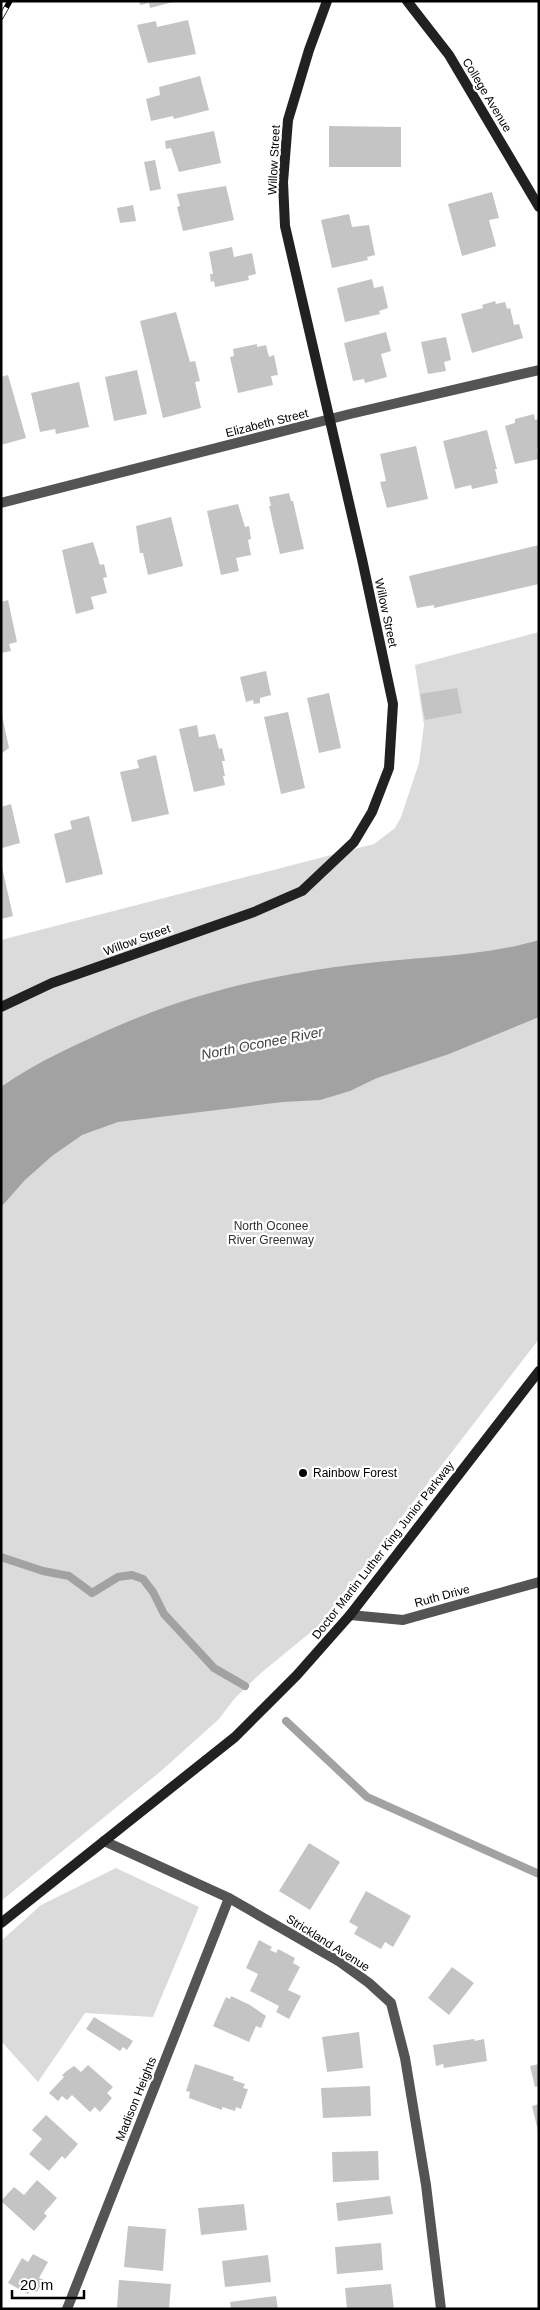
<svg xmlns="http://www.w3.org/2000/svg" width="540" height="2310" font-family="Helvetica,sans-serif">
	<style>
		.green { fill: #dbdbdb }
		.water { fill: #a2a2a2 }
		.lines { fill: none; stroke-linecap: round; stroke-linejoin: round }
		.stream { stroke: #a2a2a2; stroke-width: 8 }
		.building { fill: #c4c4c4 }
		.street { stroke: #545454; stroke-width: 10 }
		.secondary { stroke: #212121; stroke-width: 10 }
		.rail-casing { stroke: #000; stroke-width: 5.5 }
		.rail { stroke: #fff; stroke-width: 4; stroke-dasharray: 11; stroke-linecap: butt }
		.poi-dot { fill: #000; stroke: #fff; stroke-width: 2 }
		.labels { text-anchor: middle; stroke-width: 4.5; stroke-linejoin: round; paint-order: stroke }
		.street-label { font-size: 12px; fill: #000; stroke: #fff }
		.park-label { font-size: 12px; fill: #323232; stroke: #fff }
		.poi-label { font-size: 12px; fill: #000; stroke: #fff; text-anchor: start }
		.water-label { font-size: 14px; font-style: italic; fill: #434343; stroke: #fff }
	</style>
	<rect width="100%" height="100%" fill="#fff"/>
	<path class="green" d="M539,632V1339L317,1627L261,1673L235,1698L218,1720L161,1771L1,1901V940L374,844L395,828L401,817L419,763L424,725L415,665Z
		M116,1868L199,1907L153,2017L85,2013L38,2082L1,2041V1941L41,1905Z"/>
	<path class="water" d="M539,940V1017L449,1054L377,1078L350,1091L320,1100L283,1102L118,1122L82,1135L52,1156L25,1180L1,1207V1087C29,1067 60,1052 91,1038C180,996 261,976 359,964C418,957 481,957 539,940Z"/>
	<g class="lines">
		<path class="stream" d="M1,1557L43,1571L69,1576L92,1593L118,1577L132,1575L143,1579L153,1592L164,1614L214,1668L245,1686
			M286,1721L367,1797L539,1874"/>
	</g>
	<path class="building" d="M139,1H173V2L150,8L149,3L140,5Z
		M188,20L196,54L148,63L137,25L156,21L157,27Z
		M200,76L209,110L174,119L173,116L151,121L146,99L160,95L159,87Z
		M329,126L401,127V167H329Z
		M214,131L221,163L179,172L171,148L166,149L165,141Z
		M155,160L161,189L150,191L144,162Z
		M226,186L234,220L183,231L177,207L180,206L177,194Z
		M492,192L499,218L489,220L496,246L462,256L448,204Z
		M133,205L136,221L120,223L117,208Z
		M349,214L352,227L369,225L375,255L367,257L368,260L332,268L321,220Z
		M232,247L234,257L252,253L256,274L248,276L249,280L215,287L214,281L211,282L210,274H213L209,252Z
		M372,279L374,288L383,286L388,308L379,311L380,314L345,322L337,288Z
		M495,301L496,304L505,302L507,309L510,308L514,325L519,324L523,338L472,353L461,314L483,308L482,305Z
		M176,312L190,362L195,361L200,381L195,382L201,408L163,418L140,321Z
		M386,332L391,351L381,354L387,377L365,383L364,379L353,381L344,343Z
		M446,337L451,360L444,362L446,371L428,374L421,342Z
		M257,344V347L266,345L269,357L274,355L278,375L271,376L273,385L238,393L230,357L234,356L233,349Z
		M137,370L147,414L114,421L105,377Z
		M8,375L26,438L1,445V377Z
		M79,382L89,427L56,434L55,429L40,432L31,393Z
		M534,414L535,420L539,419V448H537L539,459L515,464L505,426L515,423V419Z
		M487,430L497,469H495L498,483L472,489L471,485L455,489L443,441Z
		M416,446L428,499L387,508L380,482L386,481L380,454Z
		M289,493L291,501H293L304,549L280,554L269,506H271L269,497Z
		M238,504L245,527L249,526L251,539L248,540L251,555L236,558L239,571L221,575L207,511Z
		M171,517L183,566L148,575L143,553H140L136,526Z
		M93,542L100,565L104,564L107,577L103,578L107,593L91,597L94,609L76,614L62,550Z
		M539,545V584L434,608V605L417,608L409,576Z
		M8,600L17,642L9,644L11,651L1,653V602Z
		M266,671L271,695L260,698V703L254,704L253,700L246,702L240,677Z
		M457,688L462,713L425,720L420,694Z
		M329,693L341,748L319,753L307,698Z
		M1,711L9,748L1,754Z
		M288,712L305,788L281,794L264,717Z
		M197,725L199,737L215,734L219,749L222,748L225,761H222L225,776H223L225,785L194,792L179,729Z
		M156,755L169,814L132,822L120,772L139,768L137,760Z
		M11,804L20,843L2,848L1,807Z
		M89,816L103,874L66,883L54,834L72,829L70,821Z
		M2,867L13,916L1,919V868Z
		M309,1843L340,1862L310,1910L279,1891Z
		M366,1891L411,1916L393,1947L385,1942L381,1949L354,1934L358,1927L349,1922Z
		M259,1940L272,1947L270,1950L276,1953L278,1949L295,1958L293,1963L300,1967L288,1990L301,1996L289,2019L276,2012L279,2006L250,1991L258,1974L246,1968Z
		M452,1967L474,1983L449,2015L428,1998Z
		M231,1996L250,2005L266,2016L261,2028L256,2026L249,2042L213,2026L226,1997L230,1999Z
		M94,2017L133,2041L127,2050L123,2047L120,2051L86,2029Z
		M359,2032L363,2068L327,2072L322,2037Z
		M474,2039L475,2041L484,2039L487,2061L444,2068L443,2064L436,2066L433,2045Z
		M195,2064L234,2077L233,2080L245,2084L243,2088L248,2089L241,2109L236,2107L235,2111L222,2107V2110L189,2098L190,2092L186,2091Z
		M539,2064V2086L535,2087L530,2066Z
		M88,2065L113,2087L107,2093L112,2098L100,2112L95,2107L90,2112L72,2095L67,2100L62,2096L58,2101L49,2093L64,2077L62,2075L68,2070L74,2066L81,2072Z
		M370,2086L371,2116L323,2118L321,2088Z
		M539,2104V2131H538L532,2106Z
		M46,2115L78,2144L65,2159L62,2156L49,2171L29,2154L42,2139L32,2130Z
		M378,2151L379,2180L333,2182L332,2152Z
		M37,2180L57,2198L44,2213L47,2216L34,2231L1,2201L14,2187L24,2195Z
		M390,2196L393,2214L338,2221L336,2203Z
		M244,2204L247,2230L201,2235L198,2208Z
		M128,2226L166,2229L163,2271L124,2267Z
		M381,2243L383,2270L337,2274L335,2247Z
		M33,2254L48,2262L39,2278L44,2280L37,2292L31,2289L28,2294L8,2283L22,2258L28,2262Z
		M268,2255L271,2282L225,2287L222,2261Z
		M119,2280L171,2284L169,2309L117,2308Z
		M391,2284L394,2309H347L345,2288Z
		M276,2296L278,2309H231L230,2302Z"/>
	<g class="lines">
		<path class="street" d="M1,503L350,414L539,370
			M350,1615L403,1620L539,1582
			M104,1841L229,1898L340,1962L369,1983L391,2003L405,2058L426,2185L441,2309
			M67,2309L229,1898"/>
		<path class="secondary" d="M407,1L449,55L539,207
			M1,1007L52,983L254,912L302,891L354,842L372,812L389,768L393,704L362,559L285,226L283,182L288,120L309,50L327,1
			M1,1923L235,1737L297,1675L350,1615L539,1371"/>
		<defs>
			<path id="rail" d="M1,17L10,1"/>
		</defs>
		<use href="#rail" class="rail-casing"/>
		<use href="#rail" class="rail"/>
	</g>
	<circle class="poi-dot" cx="303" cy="1473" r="5"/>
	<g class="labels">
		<g class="street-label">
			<text transform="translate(487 95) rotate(59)" y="4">College Avenue</text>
			<text transform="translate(274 160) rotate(-87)" y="4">Willow Street</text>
			<text transform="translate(267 423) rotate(-14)" y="4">Elizabeth Street</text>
			<text transform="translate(386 613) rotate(78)" y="4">Willow Street</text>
			<text transform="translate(137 940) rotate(-20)" y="4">Willow Street</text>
			<text transform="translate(383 1550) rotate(-52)" y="4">Doctor Martin Luther King Junior Parkway</text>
			<text transform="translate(442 1596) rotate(-15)" y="4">Ruth Drive</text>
			<text transform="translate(328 1943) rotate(32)" y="4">Strickland Avenue</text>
			<text transform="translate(136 2099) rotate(-68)" y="4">Madison Heights</text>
		</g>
		<g class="park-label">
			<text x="271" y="1230">North Oconee<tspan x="271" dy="14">River Greenway</tspan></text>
		</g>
		<g class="poi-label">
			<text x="313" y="1477">Rainbow Forest</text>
		</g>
		<g class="water-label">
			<text transform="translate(262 1043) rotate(-11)" y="5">North Oconee River</text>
		</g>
	</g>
	<rect width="540" height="2310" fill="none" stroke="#000000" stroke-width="5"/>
	<path d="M12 2290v8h72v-8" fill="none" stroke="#000000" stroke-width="2.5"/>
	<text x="20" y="2290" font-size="15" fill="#000000" stroke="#ffffff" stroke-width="4" paint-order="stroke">20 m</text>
</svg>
